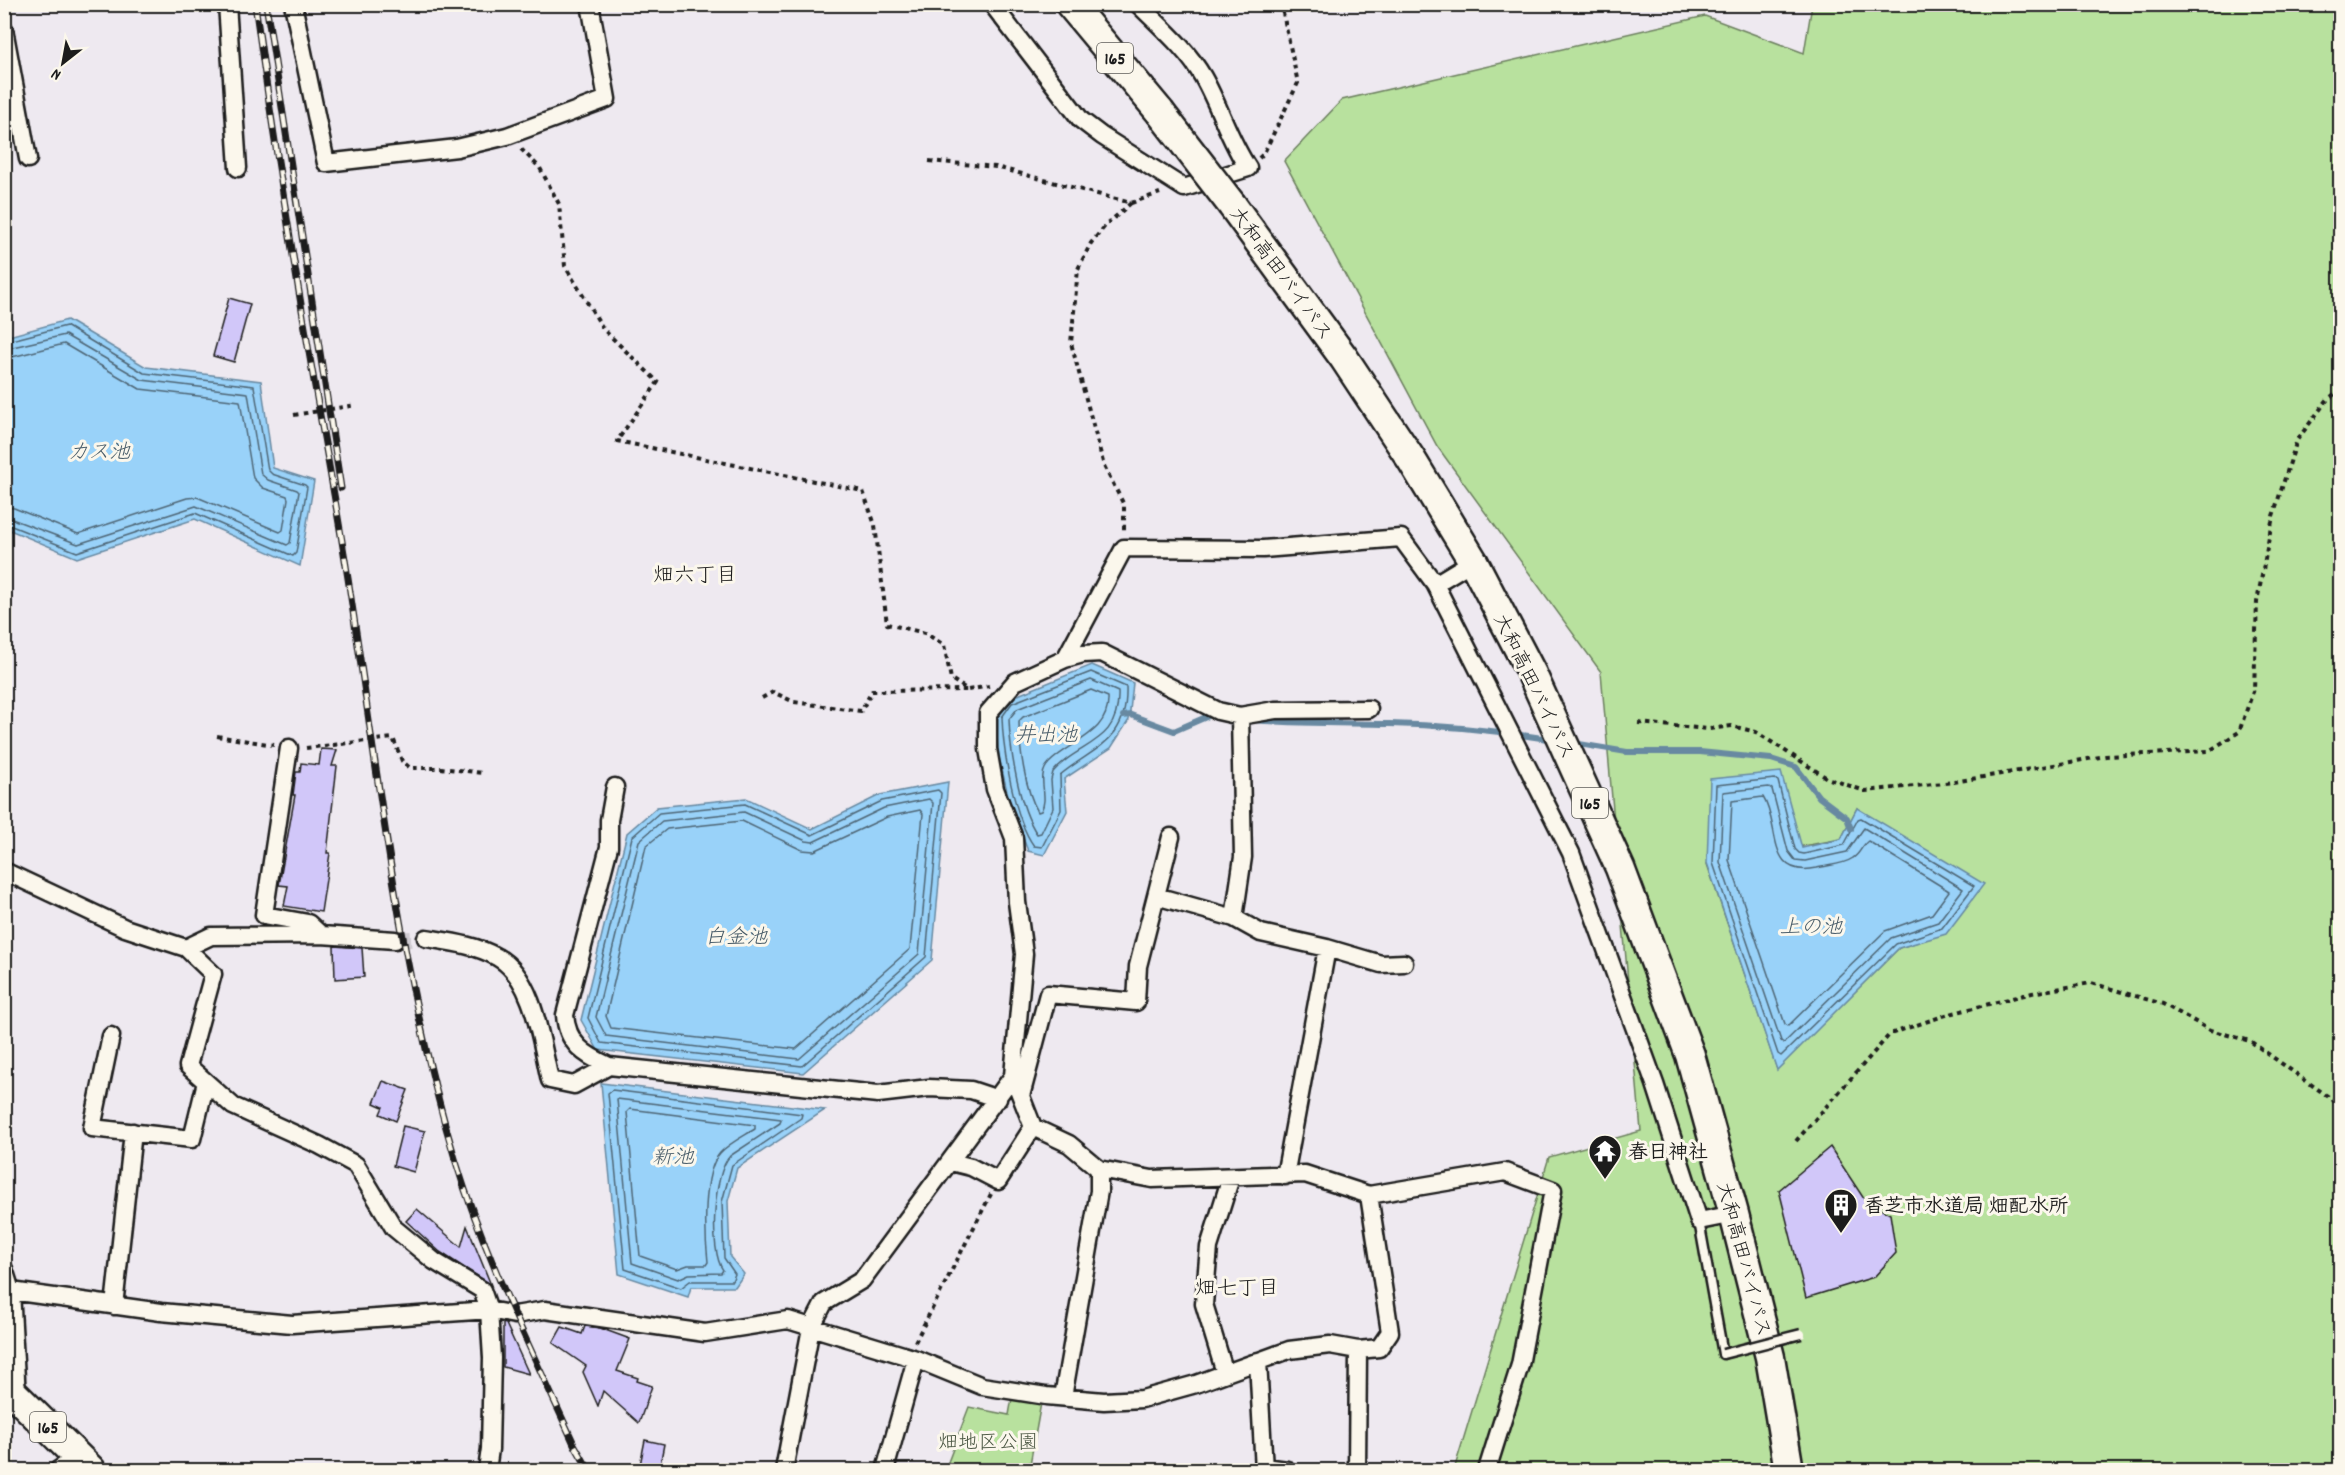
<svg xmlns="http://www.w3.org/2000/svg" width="2345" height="1475" font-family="Dekko,'Klee One',sans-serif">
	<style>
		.green { fill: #b8e19e; stroke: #6a7e5d; stroke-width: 1.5; fill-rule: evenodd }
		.water { fill: #99d2f9; stroke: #6789a1; stroke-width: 1.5 }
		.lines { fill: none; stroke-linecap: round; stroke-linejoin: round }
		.shore { stroke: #4e6574; stroke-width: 1.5 }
		.stream { stroke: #6789a1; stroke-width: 6 }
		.building { fill: #d1c7f9; stroke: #1c1c1c; stroke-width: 1.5 }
		.minor-tunnel { stroke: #cecad0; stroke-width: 16; stroke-dasharray: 16 8; stroke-linecap: butt }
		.service-casing { stroke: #1c1c1c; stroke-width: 13 }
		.minor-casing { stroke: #1c1c1c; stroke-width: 21 }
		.trunk-casing { stroke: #1c1c1c; stroke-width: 33 }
		.path { stroke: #1c1c1c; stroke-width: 4; stroke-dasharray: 4.5 4.5; stroke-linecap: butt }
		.service { stroke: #fbf7ec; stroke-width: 8 }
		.minor { stroke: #fbf7ec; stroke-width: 16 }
		.trunk { stroke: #fbf7ec; stroke-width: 28 }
		.rail-casing { stroke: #1c1c1c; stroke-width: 7 }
		.rail { stroke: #fbf7ec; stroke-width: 4.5; stroke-dasharray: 14; stroke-linecap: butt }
		.service-bridge-casing { stroke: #1c1c1c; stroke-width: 13; stroke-linecap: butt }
		.trunk-bridge-casing { stroke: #1c1c1c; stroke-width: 33; stroke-linecap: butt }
		.service-bridge { stroke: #fbf7ec; stroke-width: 8 }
		.trunk-bridge { stroke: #fbf7ec; stroke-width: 28 }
		.labels { text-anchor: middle; stroke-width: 6; stroke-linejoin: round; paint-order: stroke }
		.shield { fill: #fbf7ec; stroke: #5f5e5a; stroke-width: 1.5 }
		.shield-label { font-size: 18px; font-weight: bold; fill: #1c1c1c }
		.street-label { font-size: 20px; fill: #1c1c1c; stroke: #fbf7ec }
		.poi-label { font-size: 20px; font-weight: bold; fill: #1c1c1c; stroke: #fbf7ec; text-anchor: start }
		.park-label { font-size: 20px; fill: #4b5743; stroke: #fbf7ec }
		.water-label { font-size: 21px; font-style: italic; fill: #485c69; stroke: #fbf7ec }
		.neighbourhood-label { font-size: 21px; fill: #1c1c1c; stroke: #fbf7ec }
	</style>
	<rect width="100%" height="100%" fill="#eee9f0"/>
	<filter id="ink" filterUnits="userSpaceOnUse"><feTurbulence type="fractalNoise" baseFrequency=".0167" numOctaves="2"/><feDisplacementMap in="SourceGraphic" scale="12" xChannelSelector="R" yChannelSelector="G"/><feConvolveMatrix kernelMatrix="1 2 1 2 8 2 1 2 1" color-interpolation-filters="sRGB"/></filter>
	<g filter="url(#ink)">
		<path class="green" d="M1812,5H2340V1470H1454L1549,1157L1641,1131L1601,672L1437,446L1284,161L1342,100L1705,16L1804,53ZM1857,808L1946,933L1899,948L1777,1069L1707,864L1841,839Z
			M1012,1398L1041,1403L1029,1470H945L969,1407L1009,1415Z"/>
		<path class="water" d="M67,320L146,367L261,381L273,468L314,481L300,566L195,519L77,558L5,528V337Z
			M1092,665L1133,683L1129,720L1111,748L1064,779L1067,811L1044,855L1028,851L1010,804L999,757L995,715L1008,699Z
			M1781,772L1802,848L1841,839L1857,808L1984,884L1946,934L1899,948L1777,1070L1707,863L1710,779Z
			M948,782L932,960L803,1073L598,1050L581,1020L627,833L657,807L746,798L812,829L880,795Z
			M601,1083L825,1110L737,1168L728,1201L730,1257L744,1274L735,1287H691L688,1297L619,1274Z"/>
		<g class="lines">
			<path class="shore" d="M4,342L66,326L144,373L254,386L268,470L272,474L305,485L307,487L296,553L293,556L195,513L77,552L4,523
				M4,349L65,335L142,380L248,393L261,474L268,480L297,490L299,492L290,543L287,545L196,506L78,544L4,516
				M4,359L64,344L140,389L240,401L253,478L263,488L287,496L288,499L283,530L280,532L197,497L187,498L78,534L14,508L4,507
				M1091,672L1126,687C1128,742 1095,746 1060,775L1061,810L1042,847L1034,846C1014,819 1003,751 1002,717L1012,703Z
				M1091,680L1118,692C1120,745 1079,741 1053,772L1051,780L1053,808L1041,833L1037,834C1019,808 1010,751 1009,719L1017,709Z
				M1091,690L1108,697C1110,734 1070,741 1049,763C1035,777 1050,796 1041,811L1038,812C1025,790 1019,747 1019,721L1023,717Z
				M1775,779L1778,781L1795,849L1799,853L1804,854L1844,845L1858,819L1861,818L1974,886L1942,928L1896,944L1781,1056L1778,1054L1713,863L1716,785Z
				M1769,787L1772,789L1788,851L1795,860L1805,861L1847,852L1864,828L1963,889L1938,922L1891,938L1784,1043L1781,1041L1720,862L1723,792Z
				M938,790L941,793L926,957L802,1066L601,1043L588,1018L632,837L659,813L745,804L812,835L882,801Z
				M1763,797C1781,825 1765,879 1817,868C1828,865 1843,865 1853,858C1860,854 1862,845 1868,841L1949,891L1932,914L1885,931L1788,1026L1785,1024L1729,860L1732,801Z
				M929,799L933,803L919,954L799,1059L606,1036L596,1017L639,841L662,821L744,812L806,841L813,842L884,808Z
				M920,810L923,814L910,949L796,1049L611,1028L606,1016L646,846L667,829L742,821L802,850L814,851L887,817Z
				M612,1090L802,1114L801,1118L732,1165L722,1202L724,1258L735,1274L732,1281H690L681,1288L625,1269L608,1093Z
				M617,1099L781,1119L780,1123L730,1156C713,1173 709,1251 723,1270L721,1273L689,1274L678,1279L632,1263Z
				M630,1109L755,1125V1129C744,1136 729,1143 720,1153C702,1173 705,1235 708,1262L706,1265H688L677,1269L640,1256L627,1112Z"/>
			<path class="stream" d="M1123,716L1131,715L1174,731L1213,714
				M1253,720C1299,724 1344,723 1390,724C1445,725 1500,731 1554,740
				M1573,743L1627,752H1700L1771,759L1796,767L1819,797L1847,818L1851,829"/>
		</g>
		<path class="building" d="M229,298L250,304L234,362L213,356Z
			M321,749L337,750L332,766H337L327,853H330L321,912L284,906L288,886L279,885L295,795H293L296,772H300L301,763L319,765Z
			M334,946L362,948L364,977L335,979Z
			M383,1081L408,1090L396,1121L380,1114L383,1107L374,1103Z
			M403,1126L425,1131L414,1172L393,1166Z
			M1830,1147L1866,1202L1890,1214L1896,1253L1874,1277L1806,1298L1779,1190Z
			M417,1209L461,1247L467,1226L491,1285L440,1252L406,1221Z
			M503,1323L506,1324L529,1374L503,1367Z
			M585,1326L600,1328L630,1339L617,1371L638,1378L637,1381L652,1386L639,1423L603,1391L598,1406L583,1372L586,1366L553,1343L562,1327L582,1334Z
			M645,1440L664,1444L659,1470H639Z"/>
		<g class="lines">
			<path class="minor-tunnel" d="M395,940L426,938"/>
			<defs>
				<path id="service" d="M1699,1221L1723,1354"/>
				<path id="minor" d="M227,4L238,168
					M293,4L326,163L457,148L507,136L607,99L590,4
					M992,4L1081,120L1102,136L1184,188L1248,168C1229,140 1220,107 1203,77C1187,49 1161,27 1138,4
					M4,29L28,159
					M1435,584L1473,561
					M1065,659L1083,654L1102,653L1218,711L1240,716L1275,710L1369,709
					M289,748L264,915L308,923L321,935
					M615,787L609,820V847L565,1015C567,1043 584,1055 609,1066L878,1094L929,1088L971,1090L998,1099
					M4,871L125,928L186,948L213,974L188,1066L233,1106L319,1145L356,1165L394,1228L434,1261L482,1290L489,1310L492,1358L490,1449L487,1470
					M1156,896L1234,918L1261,933L1327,948L1285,1176
					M1234,918L1243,857L1240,716
					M426,938C450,942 476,945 497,957C534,977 541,1042 550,1080L574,1085L609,1066
					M186,948L211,936L321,935L395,940
					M1327,948L1381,964L1404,963
					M111,1036L92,1128L192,1139L206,1082
					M1021,1096L1048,994L1136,1002L1138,966L1171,837
					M951,1162L971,1167L998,1181L1033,1127
					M4,1269L11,1291L17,1396
					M4,1290L161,1312L292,1324L489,1310L515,1315L545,1310L705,1333L788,1320L916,1359L982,1386L1046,1396L1104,1401L1142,1399L1196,1384L1289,1350L1330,1345L1358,1350L1379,1348L1390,1332L1369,1195
					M114,1306L133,1132
					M1258,1361L1264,1470
					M1225,1373L1204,1304L1209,1247L1231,1177
					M1063,1397L1099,1191V1169
					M1265,1467L1287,1470
					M58,1470L78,1456
					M784,1470L811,1328L824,1303L862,1280L1013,1076
					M885,1470L916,1359
					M1357,1470L1358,1350
					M1487,1470L1520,1365L1553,1190L1505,1172L1369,1195L1305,1174L1152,1179L1099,1169L1069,1144L1033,1127L1013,1076L1024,954L1017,902L1014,838L995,789L988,749V713L1015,682L1065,659L1124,548L1263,549L1401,538L1435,584L1571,853L1655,1084L1699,1221L1734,1214"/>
				<path id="trunk" d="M1070,4L1160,112
					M1232,205L1344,358L1411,459L1473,561L1532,674L1620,868L1690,1055L1734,1214L1770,1357L1789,1470
					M4,1384L91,1470"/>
			</defs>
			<use href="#service" class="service-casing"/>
			<use href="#minor" class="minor-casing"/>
			<use href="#trunk" class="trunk-casing"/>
			<path class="path" d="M521,149L540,168L559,204L565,266L604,330L658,382L617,441L863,491L875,525L887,624L925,633L944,645L951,679L968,690L989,686
				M1259,158L1264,153L1298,83L1281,4
				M929,161L996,167L1131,203L1106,225L1091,243L1078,269L1071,343L1104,466L1124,505V532
				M1131,203L1160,193
				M294,415L356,405
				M762,698L773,692L794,702L861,711L872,691L968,690
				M1638,723L1709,729L1732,726L1756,732L1827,778L1865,791L1954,782L2106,756L2209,751L2239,732L2254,689L2257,602L2273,516L2297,440L2328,399L2340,390
				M217,736L274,745
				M306,748L393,738L402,761L410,768H441L483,773
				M1796,1141L1890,1034L1946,1015L2032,993L2091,983L2163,1004L2210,1030L2250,1041L2340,1105
				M915,1342L991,1194"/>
			<use href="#service" class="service"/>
			<use href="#minor" class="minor"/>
			<use href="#trunk" class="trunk"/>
			<defs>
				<path id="rail" d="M255,4C270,113 287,221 305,328C319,414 336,499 349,585C379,779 399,974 456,1162C486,1260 532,1351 574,1444L589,1470
					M266,4L341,488"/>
			</defs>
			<use href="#rail" class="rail-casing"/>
			<use href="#rail" class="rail"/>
			<defs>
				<path id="service-bridge" d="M1723,1354L1801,1334"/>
				<path id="trunk-bridge" d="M1160,112L1232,205"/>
			</defs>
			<use href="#service-bridge" class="service-bridge-casing"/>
			<use href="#trunk-bridge" class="trunk-bridge-casing"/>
			<use href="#service-bridge" class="service-bridge"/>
			<use href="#trunk-bridge" class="trunk-bridge"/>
		</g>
	</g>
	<defs>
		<symbol id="temple-pin" viewBox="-11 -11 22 30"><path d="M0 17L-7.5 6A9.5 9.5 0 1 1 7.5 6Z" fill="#1c1c1c" stroke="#fbf7ec"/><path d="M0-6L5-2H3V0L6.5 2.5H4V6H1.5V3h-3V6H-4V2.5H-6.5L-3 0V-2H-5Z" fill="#fff"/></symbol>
		<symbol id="building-pin" viewBox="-11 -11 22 30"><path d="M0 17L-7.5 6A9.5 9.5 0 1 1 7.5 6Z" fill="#1c1c1c" stroke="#fbf7ec"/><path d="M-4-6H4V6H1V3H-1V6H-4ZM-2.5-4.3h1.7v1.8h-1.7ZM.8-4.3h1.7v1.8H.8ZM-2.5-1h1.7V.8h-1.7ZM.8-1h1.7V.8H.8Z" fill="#fff"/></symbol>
	</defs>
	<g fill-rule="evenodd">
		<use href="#temple-pin" x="1586" y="1132" width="38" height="52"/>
		<use href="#building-pin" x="1822" y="1186" width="38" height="52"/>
	</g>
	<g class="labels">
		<g class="shield">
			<rect x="1097" y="43" width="36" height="30" rx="4.5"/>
			<rect x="1572" y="788" width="36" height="30" rx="4.5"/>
			<rect x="30" y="1412" width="36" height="30" rx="4.5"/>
		</g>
		<g class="shield-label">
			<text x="1115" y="64">165</text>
			<text x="1590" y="809">165</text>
			<text x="48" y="1433">165</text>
		</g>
		<g class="street-label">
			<text transform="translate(1282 273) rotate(54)" y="7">大和高田バイパス</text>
			<text transform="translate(1535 686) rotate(64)" y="7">大和高田バイパス</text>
			<text transform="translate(1745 1259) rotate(75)" y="7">大和高田バイパス</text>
		</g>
		<g class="poi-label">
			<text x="1628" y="1158">春日神社</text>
			<text x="1864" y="1212">香芝市水道局 畑配水所</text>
		</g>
		<g class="park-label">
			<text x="988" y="1448">畑地区公園</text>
		</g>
		<g class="water-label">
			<text x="99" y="458">カス池</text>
			<text x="1046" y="741">井出池</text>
			<text x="1811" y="933">上の池</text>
			<text x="736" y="943">白金池</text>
			<text x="673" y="1163">新池</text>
		</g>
		<g class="neighbourhood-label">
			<text x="695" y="581">畑六丁目</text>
			<text x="1237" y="1294">畑七丁目</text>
		</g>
	</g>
	<rect width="2345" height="1475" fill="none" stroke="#fbf7ec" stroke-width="24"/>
	<rect x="12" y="12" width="2321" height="1451" fill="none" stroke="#1c1c1c" stroke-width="2" filter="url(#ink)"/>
	<g transform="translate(63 63) rotate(211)" stroke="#fbf7ec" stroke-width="4.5" paint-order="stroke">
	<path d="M0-4.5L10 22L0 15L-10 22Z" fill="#1c1c1c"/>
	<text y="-9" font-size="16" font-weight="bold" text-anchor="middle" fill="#1c1c1c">N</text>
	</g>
</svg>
